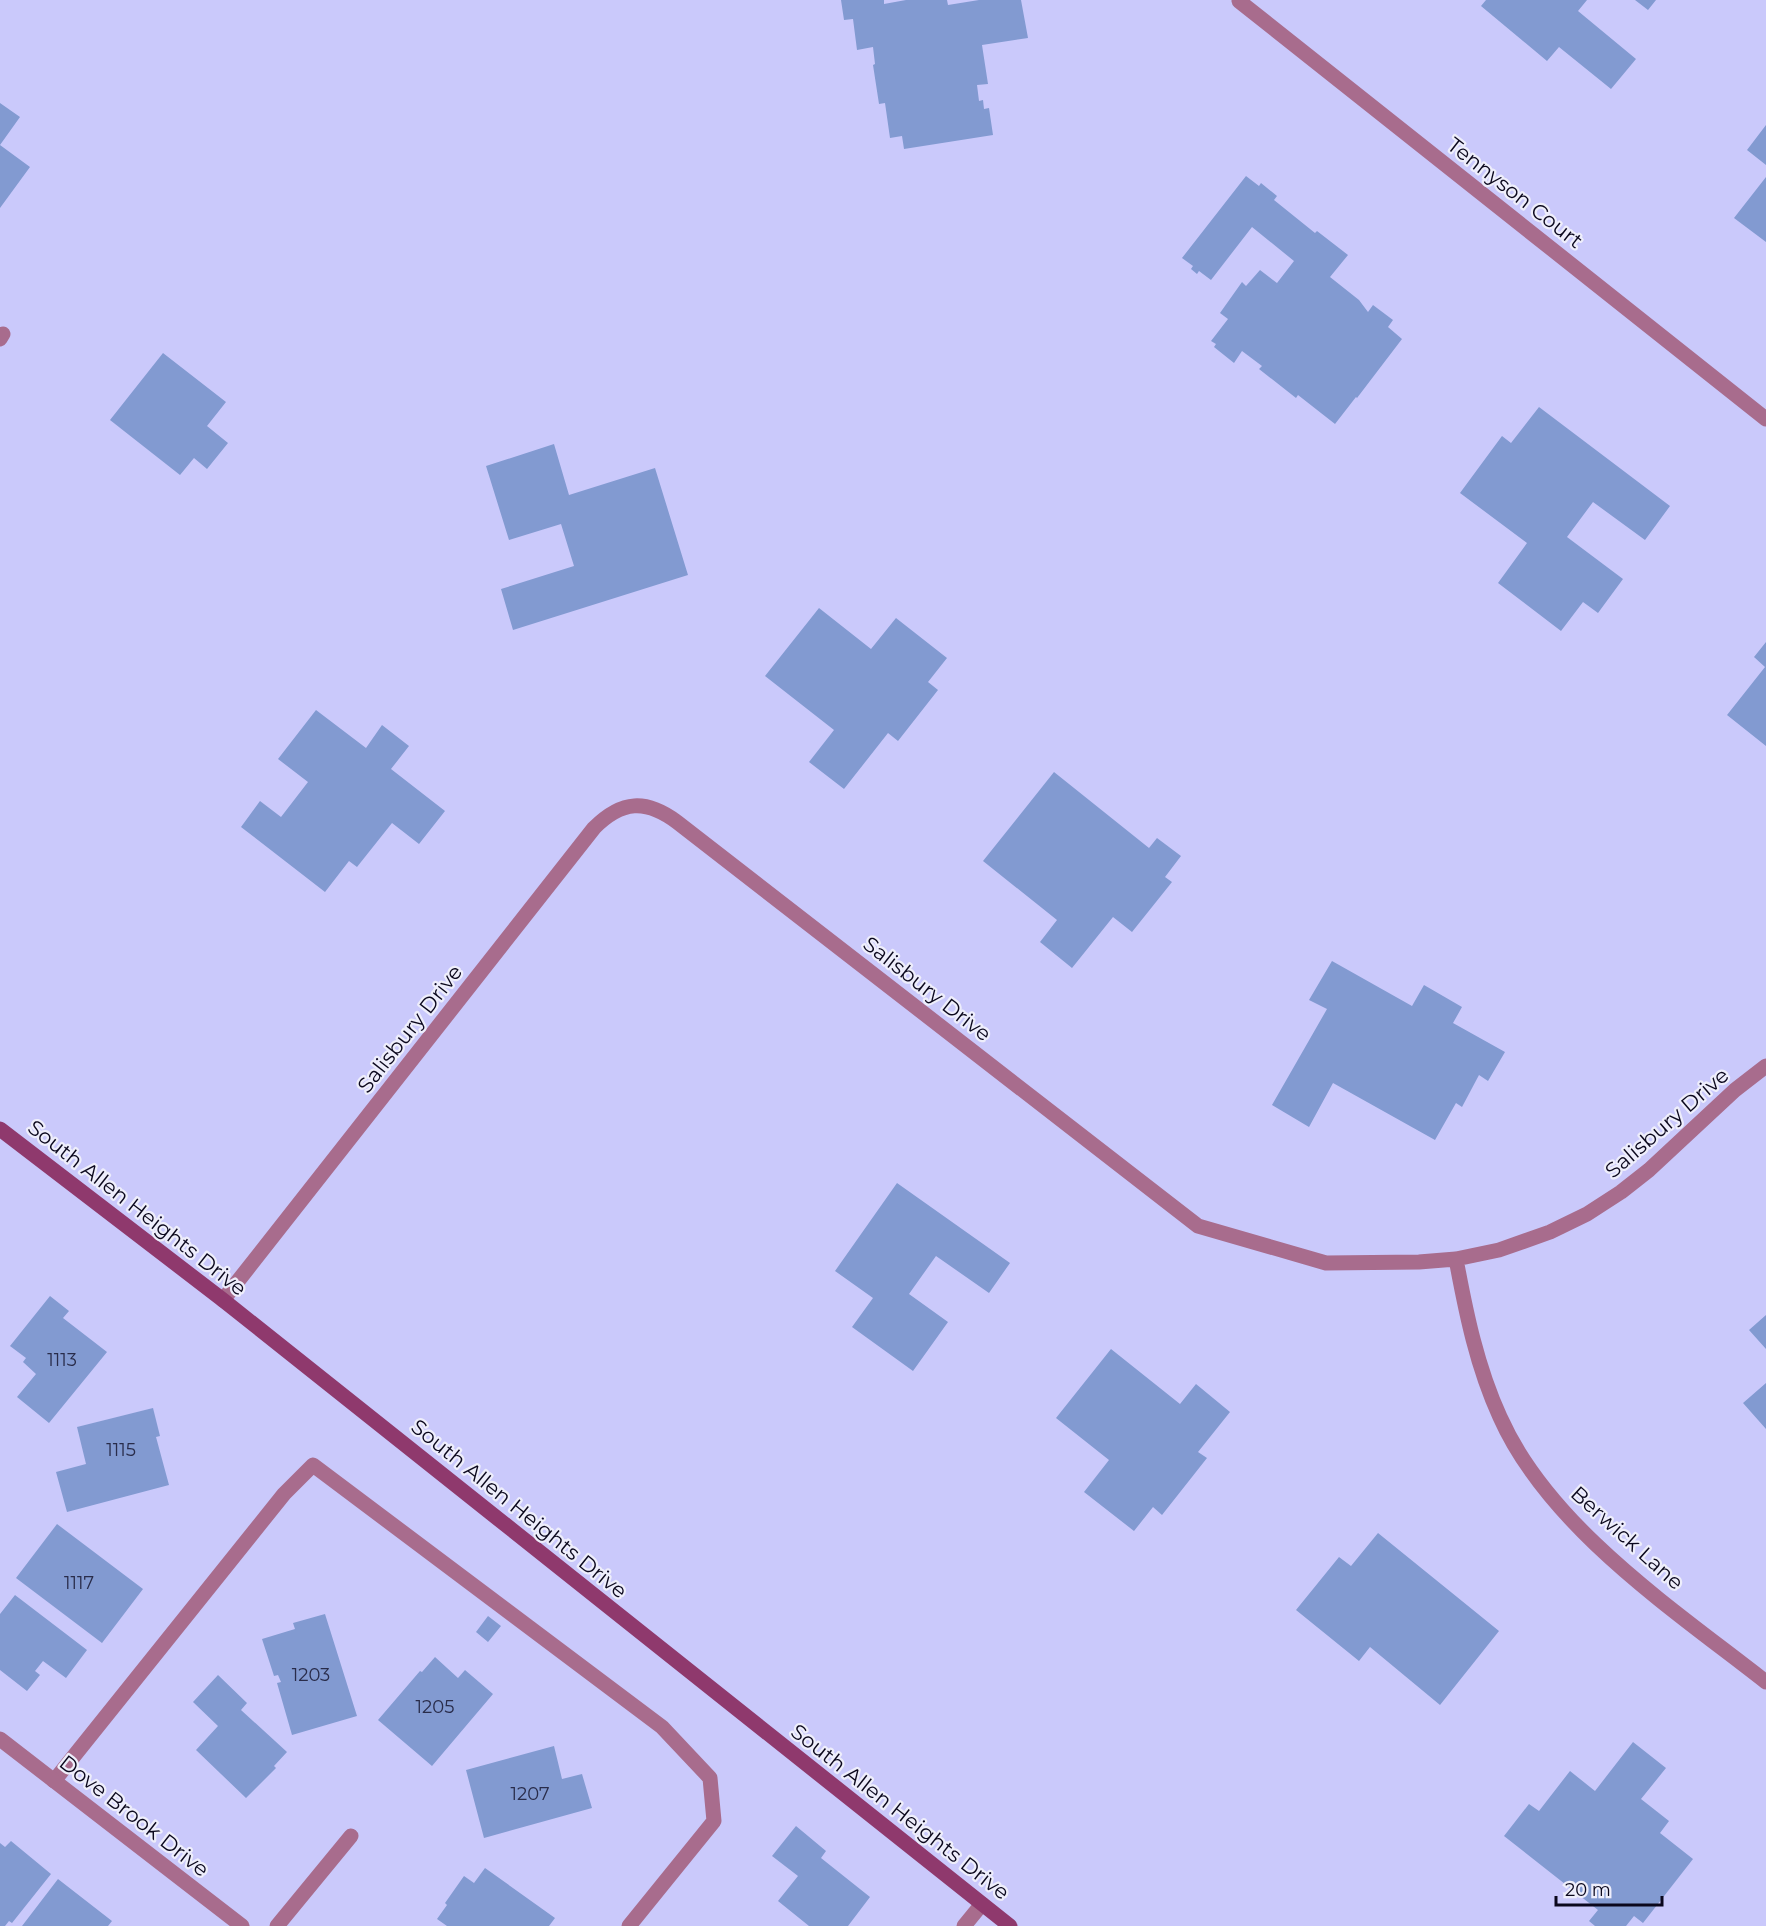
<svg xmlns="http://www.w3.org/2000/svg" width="1766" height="1926" font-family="Montserrat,sans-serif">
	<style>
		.building { fill: #829ad1 }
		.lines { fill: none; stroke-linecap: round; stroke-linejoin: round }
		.service { stroke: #a86c8d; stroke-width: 15 }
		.minor { stroke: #a86c8d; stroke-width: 15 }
		.secondary { stroke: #8f396d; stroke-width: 15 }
		.labels { text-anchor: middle; stroke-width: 4.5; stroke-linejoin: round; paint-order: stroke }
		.number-label { font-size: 18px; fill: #292c4a }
		.street-label { font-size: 21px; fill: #0b081d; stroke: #eeeefb }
	</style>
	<rect width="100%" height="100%" fill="#cac9fb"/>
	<path class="building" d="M841,0H884V4L906,0H947L948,5L979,0H1021L1028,38L982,45L988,84L977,85L979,101L983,100L984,109L989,108L993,135L904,149L902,136L890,138L885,103L879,104L873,65L875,64L873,47L857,50L853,19L844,20Z
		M1486,0H1587L1578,11L1636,59L1611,89L1559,47L1547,61L1481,6Z
		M1635,0H1656L1648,10Z
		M0,103L20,117L0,145Z
		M1766,125V165L1747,150Z
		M0,145L30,167L0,208Z
		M1246,176L1259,186L1261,183L1277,196L1274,200L1315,233L1317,231L1348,255L1330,277L1359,300L1368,312L1373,305L1393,320L1388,327L1402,339L1357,398L1356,397L1335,424L1298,395L1296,398L1259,369L1262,366L1242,351L1234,363L1214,347L1216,344L1211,341L1228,319L1220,313L1242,282L1246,286L1260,270L1277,283L1294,261L1252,227L1211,280L1199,271L1197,274L1191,269L1193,266L1182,258Z
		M1766,177V242L1734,218Z
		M163,353L226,402L207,426L228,443L207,469L194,458L180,475L110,420Z
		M1539,407L1670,506L1645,540L1593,502L1567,537L1623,579L1598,613L1583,602L1561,631L1498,583L1527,543L1460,493L1502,436L1511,443Z
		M554,444L569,495L655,468L688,575L513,630L501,589L574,566L561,524L509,540L486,466Z
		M819,608L871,649L896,618L947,658L928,682L938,690L898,741L888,733L844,789L809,762L834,730L765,676Z
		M1766,642V746L1727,715L1765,667L1754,657Z
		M316,710L366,748L382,725L409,746L391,769L445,811L419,844L392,823L357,867L349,861L325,892L241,827L260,801L281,817L308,782L278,759Z
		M1054,772L1149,848L1157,838L1181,856L1165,877L1172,882L1132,932L1113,917L1072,968L1040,942L1057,920L983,861Z
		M1332,961L1412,1006L1424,985L1462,1007L1453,1023L1505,1052L1488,1081L1479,1075L1462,1107L1456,1103L1435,1140L1333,1083L1309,1127L1272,1105L1327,1009L1309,1000Z
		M897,1183L1010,1263L989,1293L936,1256L909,1294L948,1322L913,1371L852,1327L873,1298L835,1271Z
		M50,1296L69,1311L63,1318L107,1352L49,1423L17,1397L36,1374L23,1362L26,1358L10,1346Z
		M1766,1315V1349L1749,1330Z
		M1111,1349L1180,1404L1196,1384L1230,1412L1198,1452L1207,1458L1162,1515L1153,1507L1134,1531L1084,1492L1109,1460L1056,1418Z
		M1766,1383V1429L1743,1403Z
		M153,1408L160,1436L156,1437L169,1485L67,1512L56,1472L86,1464L77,1427Z
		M57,1524L143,1589L102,1643L16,1578Z
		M1378,1533L1499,1631L1440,1705L1370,1647L1359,1661L1296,1610L1339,1557L1351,1566Z
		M15,1595L87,1650L66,1678L43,1661L35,1671L40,1675L27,1691L0,1670V1614Z
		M325,1614L357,1716L292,1735L277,1683L281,1682L278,1675L274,1676L262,1639L295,1629L293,1623Z
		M488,1616L501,1626L488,1642L476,1632Z
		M435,1657L458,1678L465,1670L493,1694L432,1766L378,1720L420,1671L422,1672Z
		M218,1675L247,1703L241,1710L287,1752L274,1766L276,1768L246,1798L196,1750L218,1726L193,1702Z
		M1633,1742L1666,1768L1641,1799L1669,1821L1660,1833L1693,1859L1643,1923L1634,1916L1626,1926H1595L1589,1921L1598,1910L1504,1836L1529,1804L1539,1811L1570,1771L1595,1791Z
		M554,1746L562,1779L582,1774L592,1808L484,1838L466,1770Z
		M796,1826L826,1851L821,1858L870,1897L848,1926H809L778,1901L798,1876L772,1856Z
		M11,1841L51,1874L12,1923L9,1921L5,1926H0V1843L5,1847Z
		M485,1868L555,1918L549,1926H447L437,1919L447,1905L445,1903L464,1876L474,1883Z
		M58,1879L112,1921L108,1926H22Z"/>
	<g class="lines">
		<path class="service" d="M0,339L3,334
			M54,1781L284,1494L313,1465L662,1727L710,1778L714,1821L629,1926"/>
		<path class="minor" d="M1239,1L1766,419
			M1456,1259C1466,1313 1477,1367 1500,1417C1549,1527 1673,1609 1766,1682
			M223,1300L594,828C622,800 646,799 677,822L1198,1226L1326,1263L1419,1262L1456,1259L1499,1250L1550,1232L1587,1214L1621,1192L1649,1170L1735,1090L1766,1066
			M0,1739L242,1926
			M277,1926L351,1836
			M964,1926L982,1904"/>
		<path class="secondary" d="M0,1129L223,1300L1010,1926"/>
	</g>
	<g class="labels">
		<g class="number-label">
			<text x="62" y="1366">1113</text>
			<text x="121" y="1456">1115</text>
			<text x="79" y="1589">1117</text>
			<text x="311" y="1681">1203</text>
			<text x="435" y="1713">1205</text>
			<text x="530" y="1800">1207</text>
		</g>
		<g class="street-label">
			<text transform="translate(1515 193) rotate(38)" y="7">Tennyson Court</text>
			<text transform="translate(927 989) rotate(38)" y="7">Salisbury Drive</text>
			<text transform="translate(410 1029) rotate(-52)" y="7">Salisbury Drive</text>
			<text transform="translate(1667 1123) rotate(-41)" y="7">Salisbury Drive</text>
			<text transform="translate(137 1208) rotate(38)" y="7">South Allen Heights Drive</text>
			<text transform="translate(519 1509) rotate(39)" y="7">South Allen Heights Drive</text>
			<text transform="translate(1627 1538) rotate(42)" y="7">Berwick Lane</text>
			<text transform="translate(900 1812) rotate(38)" y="7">South Allen Heights Drive</text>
			<text transform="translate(134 1816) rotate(38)" y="7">Dove Brook Drive</text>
		</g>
	</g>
	<path d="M1556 1896v9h106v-9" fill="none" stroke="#0b081d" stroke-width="3"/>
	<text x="1565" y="1896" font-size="18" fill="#0b081d" stroke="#eeeefb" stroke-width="4.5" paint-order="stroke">20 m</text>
</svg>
